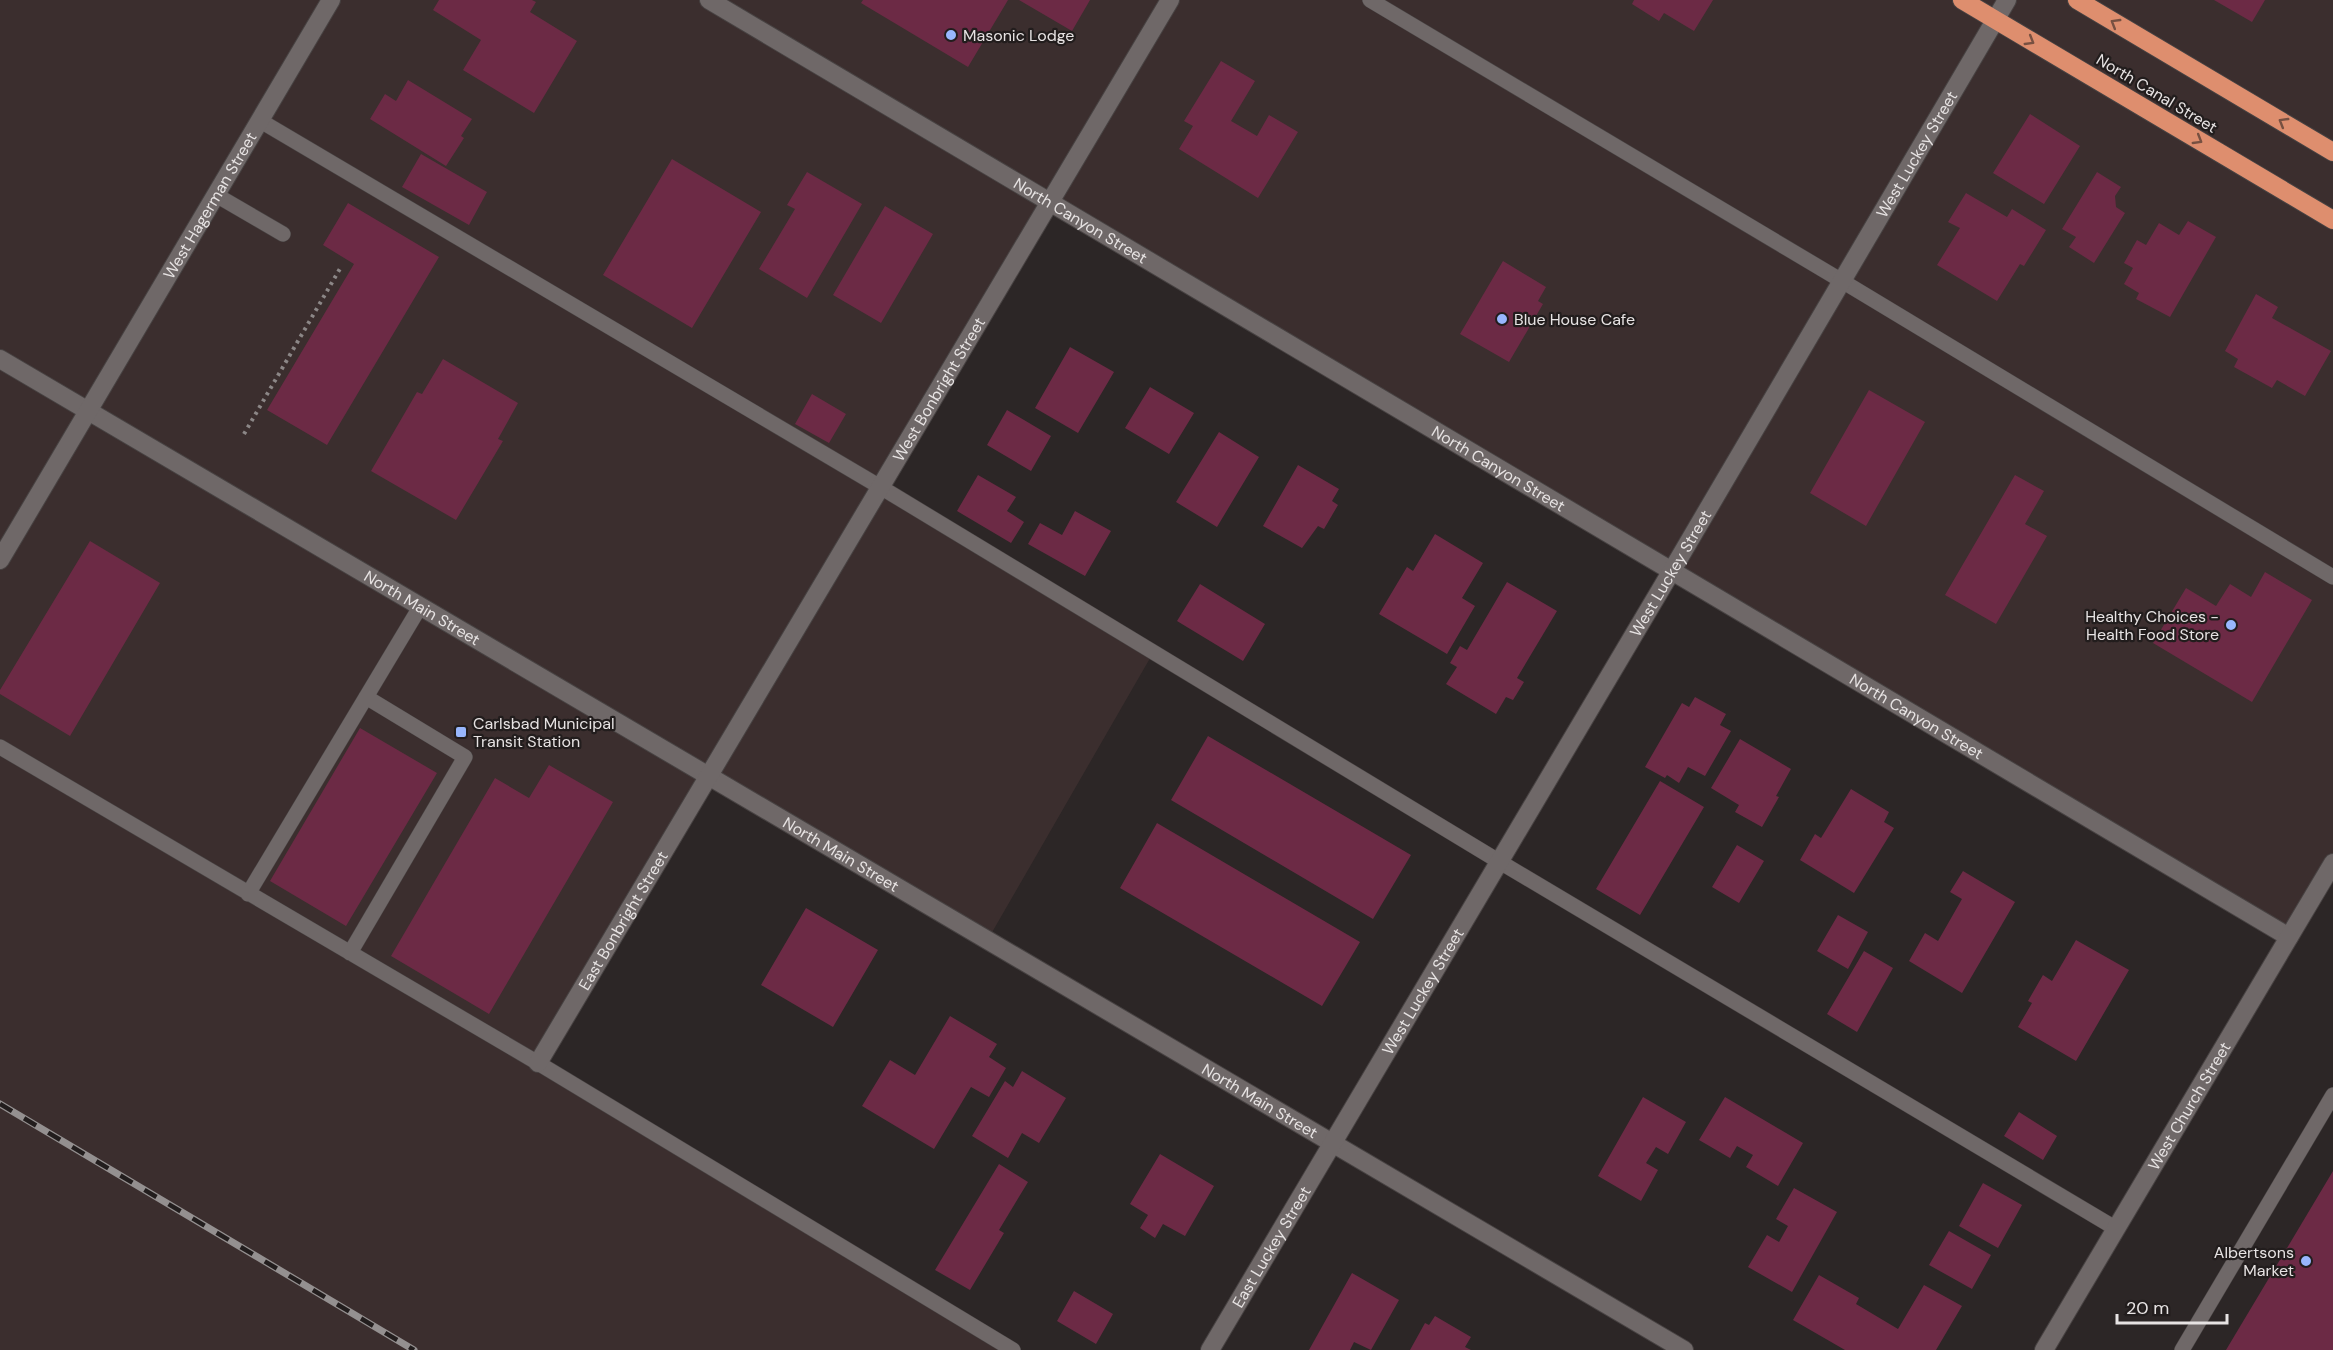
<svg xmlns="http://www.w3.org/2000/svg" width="2333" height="1350" font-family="'DM Sans',sans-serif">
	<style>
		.built { fill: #3b2e2e }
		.building { fill: #6c2a45 }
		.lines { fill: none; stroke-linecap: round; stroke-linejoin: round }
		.lane-casing { stroke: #474242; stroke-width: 16 }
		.street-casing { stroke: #474242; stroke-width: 20 }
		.secondary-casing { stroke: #474242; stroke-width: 20 }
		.highway-casing { stroke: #474242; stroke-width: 20 }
		.path { stroke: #8c8787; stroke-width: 4; stroke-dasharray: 3 4.5; stroke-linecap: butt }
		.lane { stroke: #6f6868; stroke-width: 15 }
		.street { stroke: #6f6868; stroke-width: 18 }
		.secondary { stroke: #6f6868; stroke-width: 18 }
		.highway { stroke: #de8e6e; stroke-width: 18 }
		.rail-casing { stroke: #949090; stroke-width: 7 }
		.rail { stroke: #221d1d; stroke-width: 4.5; stroke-dasharray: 14; stroke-linecap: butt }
		.oneway { stroke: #775041 }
		.poi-dot { fill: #98b6fd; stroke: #221d1d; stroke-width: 2 }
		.labels { text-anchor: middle; stroke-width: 4.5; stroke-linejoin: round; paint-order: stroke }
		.poi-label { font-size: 16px; fill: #e7e3e3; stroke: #221d1d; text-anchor: start }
		.street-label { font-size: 16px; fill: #e7e3e3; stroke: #221d1d }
	</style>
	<rect width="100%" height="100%" fill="#2c2626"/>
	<path class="built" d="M0,0H2333V863L2289,937L1051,203L882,488L1153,653L987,941L708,777L539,1063L1013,1350H0Z"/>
	<path class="building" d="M439,0H532L536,2L530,12L577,41L534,113L463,70L481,40L433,10Z
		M863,0H1008L968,67L861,3Z
		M1019,0H1090L1072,31Z
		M1634,0H1713L1694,31L1664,13L1659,21L1632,4Z
		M2214,0H2265L2252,22Z
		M1221,61L1255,81L1231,121L1257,136L1269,115L1298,132L1258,198L1179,149L1193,126L1184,121Z
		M408,80L472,119L461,136L464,138L446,166L370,119L385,94L396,101Z
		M2030,114L2080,146L2044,204L1993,173Z
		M421,154L487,192L469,225L402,187Z
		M672,159L761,212L692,328L603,275Z
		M807,172L862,204L807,298L759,269L795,209L787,205Z
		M2097,172L2121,187L2115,196L2116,207L2125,213L2094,263L2069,247L2076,237L2062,229Z
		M1966,193L2007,217L2012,209L2046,230L2024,266L2020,264L1997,301L1937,265L1960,228L1948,222Z
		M348,203L439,257L327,445L267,410L354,264L323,245Z
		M885,206L933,234L881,323L833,295Z
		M2188,221L2216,237L2170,317L2136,299L2139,293L2124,284L2133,268L2124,263L2137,240L2146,245L2159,223L2179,235Z
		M1503,261L1546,287L1538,301L1543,304L1509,362L1460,334Z
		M2256,294L2278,307L2272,318L2331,351L2305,396L2277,380L2272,388L2234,367L2238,359L2225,351Z
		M1070,347L1114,372L1078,433L1035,408Z
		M443,359L518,403L498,439L503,441L456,520L371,471L417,392L422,394Z
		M1150,387L1194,413L1169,454L1125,428Z
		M1869,390L1925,422L1866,526L1810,493Z
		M812,394L846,414L829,443L795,424Z
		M1007,410L1051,436L1031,471L987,445Z
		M1219,432L1259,457L1217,527L1176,502Z
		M1298,465L1339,489L1332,501L1338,505L1324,529L1318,526L1302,548L1263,526Z
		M978,475L1016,497L1007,511L1024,522L1011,543L957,511Z
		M2015,475L2044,491L2025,524L2047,536L1996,624L1945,595Z
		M1075,511L1111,531L1085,576L1028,544L1040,523L1062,535Z
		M1435,534L1483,563L1462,598L1475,606L1447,654L1379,614L1407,567L1413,571Z
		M90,541L160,583L70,736L0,694V690Z
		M2265,572L2312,600L2252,702L2153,643L2186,588L2216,606L2230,584L2251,597Z
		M1507,582L1557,611L1517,678L1524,682L1513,700L1506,697L1496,714L1446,684L1457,667L1450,663L1460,646L1467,650Z
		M1200,584L1265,624L1243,661L1177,621Z
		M1695,697L1726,714L1720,725L1731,731L1705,776L1688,767L1679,783L1667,775L1665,778L1645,767L1682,703L1689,707Z
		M360,728L437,773L346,926L270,881Z
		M1208,736L1411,855L1373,919L1171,800Z
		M1740,739L1791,769L1776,796L1779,797L1762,827L1735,812L1739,805L1711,788Z
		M549,765L613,802L489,1014L391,956L495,778L529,798Z
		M1660,781L1704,807L1640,915L1596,889Z
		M1851,789L1889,812L1884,822L1894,828L1854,893L1800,860L1815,834L1821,838Z
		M1157,823L1360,942L1322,1006L1120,888Z
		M1737,845L1764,861L1739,903L1712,887Z
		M1963,871L2015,902L1962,993L1909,961L1925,933L1938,941L1962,899L1950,892Z
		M806,908L878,950L833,1027L761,985Z
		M1838,915L1868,932L1848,969L1817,951Z
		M2076,940L2129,970L2076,1061L2018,1027L2032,1003L2028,1001L2043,975L2052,981Z
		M1864,951L1893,968L1857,1032L1827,1014Z
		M950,1016L997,1044L989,1057L1006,1068L989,1097L971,1087L934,1149L862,1106L890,1060L915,1075Z
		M1022,1071L1066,1098L1039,1143L1022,1133L1008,1158L972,1136L1005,1081L1013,1087Z
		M1643,1097L1686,1122L1668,1154L1656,1147L1646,1163L1658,1170L1641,1201L1598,1176Z
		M1725,1097L1803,1143L1778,1186L1746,1167L1753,1155L1737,1146L1730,1158L1699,1140Z
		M2019,1112L2057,1136L2043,1160L2004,1136Z
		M1160,1154L1214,1186L1185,1236L1163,1224L1155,1238L1140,1228L1148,1215L1130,1204Z
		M999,1164L1028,1182L999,1230L1004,1233L970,1290L935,1270Z
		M2333,1171V1350H2226Z
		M1983,1183L2022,1205L1998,1248L1959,1226Z
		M1794,1188L1837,1212L1792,1292L1748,1267L1767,1235L1779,1242L1788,1226L1776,1219Z
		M1949,1231L1991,1255L1972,1289L1929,1265Z
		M1352,1273L1399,1300L1371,1350L1354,1342L1350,1350H1309Z
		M1819,1275L1859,1298L1856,1304L1898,1329L1924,1285L1962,1306L1936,1350H1845L1793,1320Z
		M1074,1291L1113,1314L1096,1344L1057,1321Z
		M1435,1316L1471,1337L1465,1347L1471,1350H1410L1425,1323L1429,1325Z"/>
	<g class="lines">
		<defs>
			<path id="lane" d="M1370,0L1842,281L2333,577
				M259,120L882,488L1500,862L2115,1228
				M216,195L283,234
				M0,747L538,1063L1013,1350
				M248,894L420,607
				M350,953L465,757L366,697
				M2182,1350L2333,1095"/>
			<g id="street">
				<path id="s1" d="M709,0L2289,937"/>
				<path id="s2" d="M0,359L1684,1350"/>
				<path id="s3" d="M0,560L331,0"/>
				<path id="s4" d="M538,1063L1170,0"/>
				<path id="s5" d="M1210,1350L1671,572L2007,0"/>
			</g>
			<g id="secondary">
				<path id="s6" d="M2044,1350L2333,863"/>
			</g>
			<path id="highway" d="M1962,0L2333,220
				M2077,0L2333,152"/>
		</defs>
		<use href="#lane" class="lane-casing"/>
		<use href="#street" class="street-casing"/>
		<use href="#secondary" class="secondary-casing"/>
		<use href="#highway" class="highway-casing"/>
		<path class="path" d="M244,434L341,267"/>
		<use href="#lane" class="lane"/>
		<use href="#street" class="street"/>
		<use href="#secondary" class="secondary"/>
		<use href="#highway" class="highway"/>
		<defs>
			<path id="rail" d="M0,1104L414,1350"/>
		</defs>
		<use href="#rail" class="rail-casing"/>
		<use href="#rail" class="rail"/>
	</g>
	<defs><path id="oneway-chevron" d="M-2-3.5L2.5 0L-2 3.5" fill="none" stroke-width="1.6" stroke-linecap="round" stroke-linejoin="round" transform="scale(1.5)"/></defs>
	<g class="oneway">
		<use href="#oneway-chevron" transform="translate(2115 23) rotate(-149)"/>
		<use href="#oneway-chevron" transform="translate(2030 41) rotate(31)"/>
		<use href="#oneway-chevron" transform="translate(2283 122) rotate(-149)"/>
		<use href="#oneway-chevron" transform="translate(2198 140) rotate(31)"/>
	</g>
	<g class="poi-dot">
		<circle cx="951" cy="35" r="6"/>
		<circle cx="1502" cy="319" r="6"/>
		<circle cx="2231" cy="625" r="6"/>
		<rect x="455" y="726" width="12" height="12" rx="3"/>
		<circle cx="2306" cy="1261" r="6"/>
	</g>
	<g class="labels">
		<g class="poi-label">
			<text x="963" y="41">Masonic Lodge</text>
			<text x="1514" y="325">Blue House Cafe</text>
			<text x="2219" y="622" text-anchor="end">Healthy Choices -<tspan x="2219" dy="18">Health Food Store</tspan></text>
			<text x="473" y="729">Carlsbad Municipal<tspan x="473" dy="18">Transit Station</tspan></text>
			<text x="2294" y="1258" text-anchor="end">Albertsons<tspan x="2294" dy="18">Market</tspan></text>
		</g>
		<g class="street-label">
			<text transform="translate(2157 93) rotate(31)" y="6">North Canal Street</text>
			<text dy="6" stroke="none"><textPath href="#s5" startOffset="1389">West Luckey Street</textPath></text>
			<text dy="6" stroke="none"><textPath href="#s3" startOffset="412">West Hagerman Street</textPath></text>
			<text dy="6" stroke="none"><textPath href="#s1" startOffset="432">North Canyon Street</textPath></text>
			<text dy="6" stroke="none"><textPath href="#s4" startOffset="784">West Bonbright Street</textPath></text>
			<text dy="6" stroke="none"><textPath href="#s1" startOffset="918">North Canyon Street</textPath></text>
			<text dy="6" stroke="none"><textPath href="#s5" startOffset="903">West Luckey Street</textPath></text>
			<text dy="6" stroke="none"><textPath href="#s2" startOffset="490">North Main Street</textPath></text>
			<text dy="6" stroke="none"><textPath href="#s1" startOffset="1404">North Canyon Street</textPath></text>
			<text dy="6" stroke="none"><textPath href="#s2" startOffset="976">North Main Street</textPath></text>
			<text dy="6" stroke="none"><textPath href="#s4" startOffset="166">East Bonbright Street</textPath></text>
			<text dy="6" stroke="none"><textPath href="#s5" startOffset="417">West Luckey Street</textPath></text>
			<text dy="6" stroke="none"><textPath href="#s2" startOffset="1462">North Main Street</textPath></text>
			<text dy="6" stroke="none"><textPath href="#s6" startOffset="284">West Church Street</textPath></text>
			<text dy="6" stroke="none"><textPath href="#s5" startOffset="120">East Luckey Street</textPath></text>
		</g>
	</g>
	<path d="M2117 1314v9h110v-9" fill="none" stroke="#e7e3e3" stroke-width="3"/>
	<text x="2126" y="1314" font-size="18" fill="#e7e3e3" stroke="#221d1d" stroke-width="4.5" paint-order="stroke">20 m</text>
</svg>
